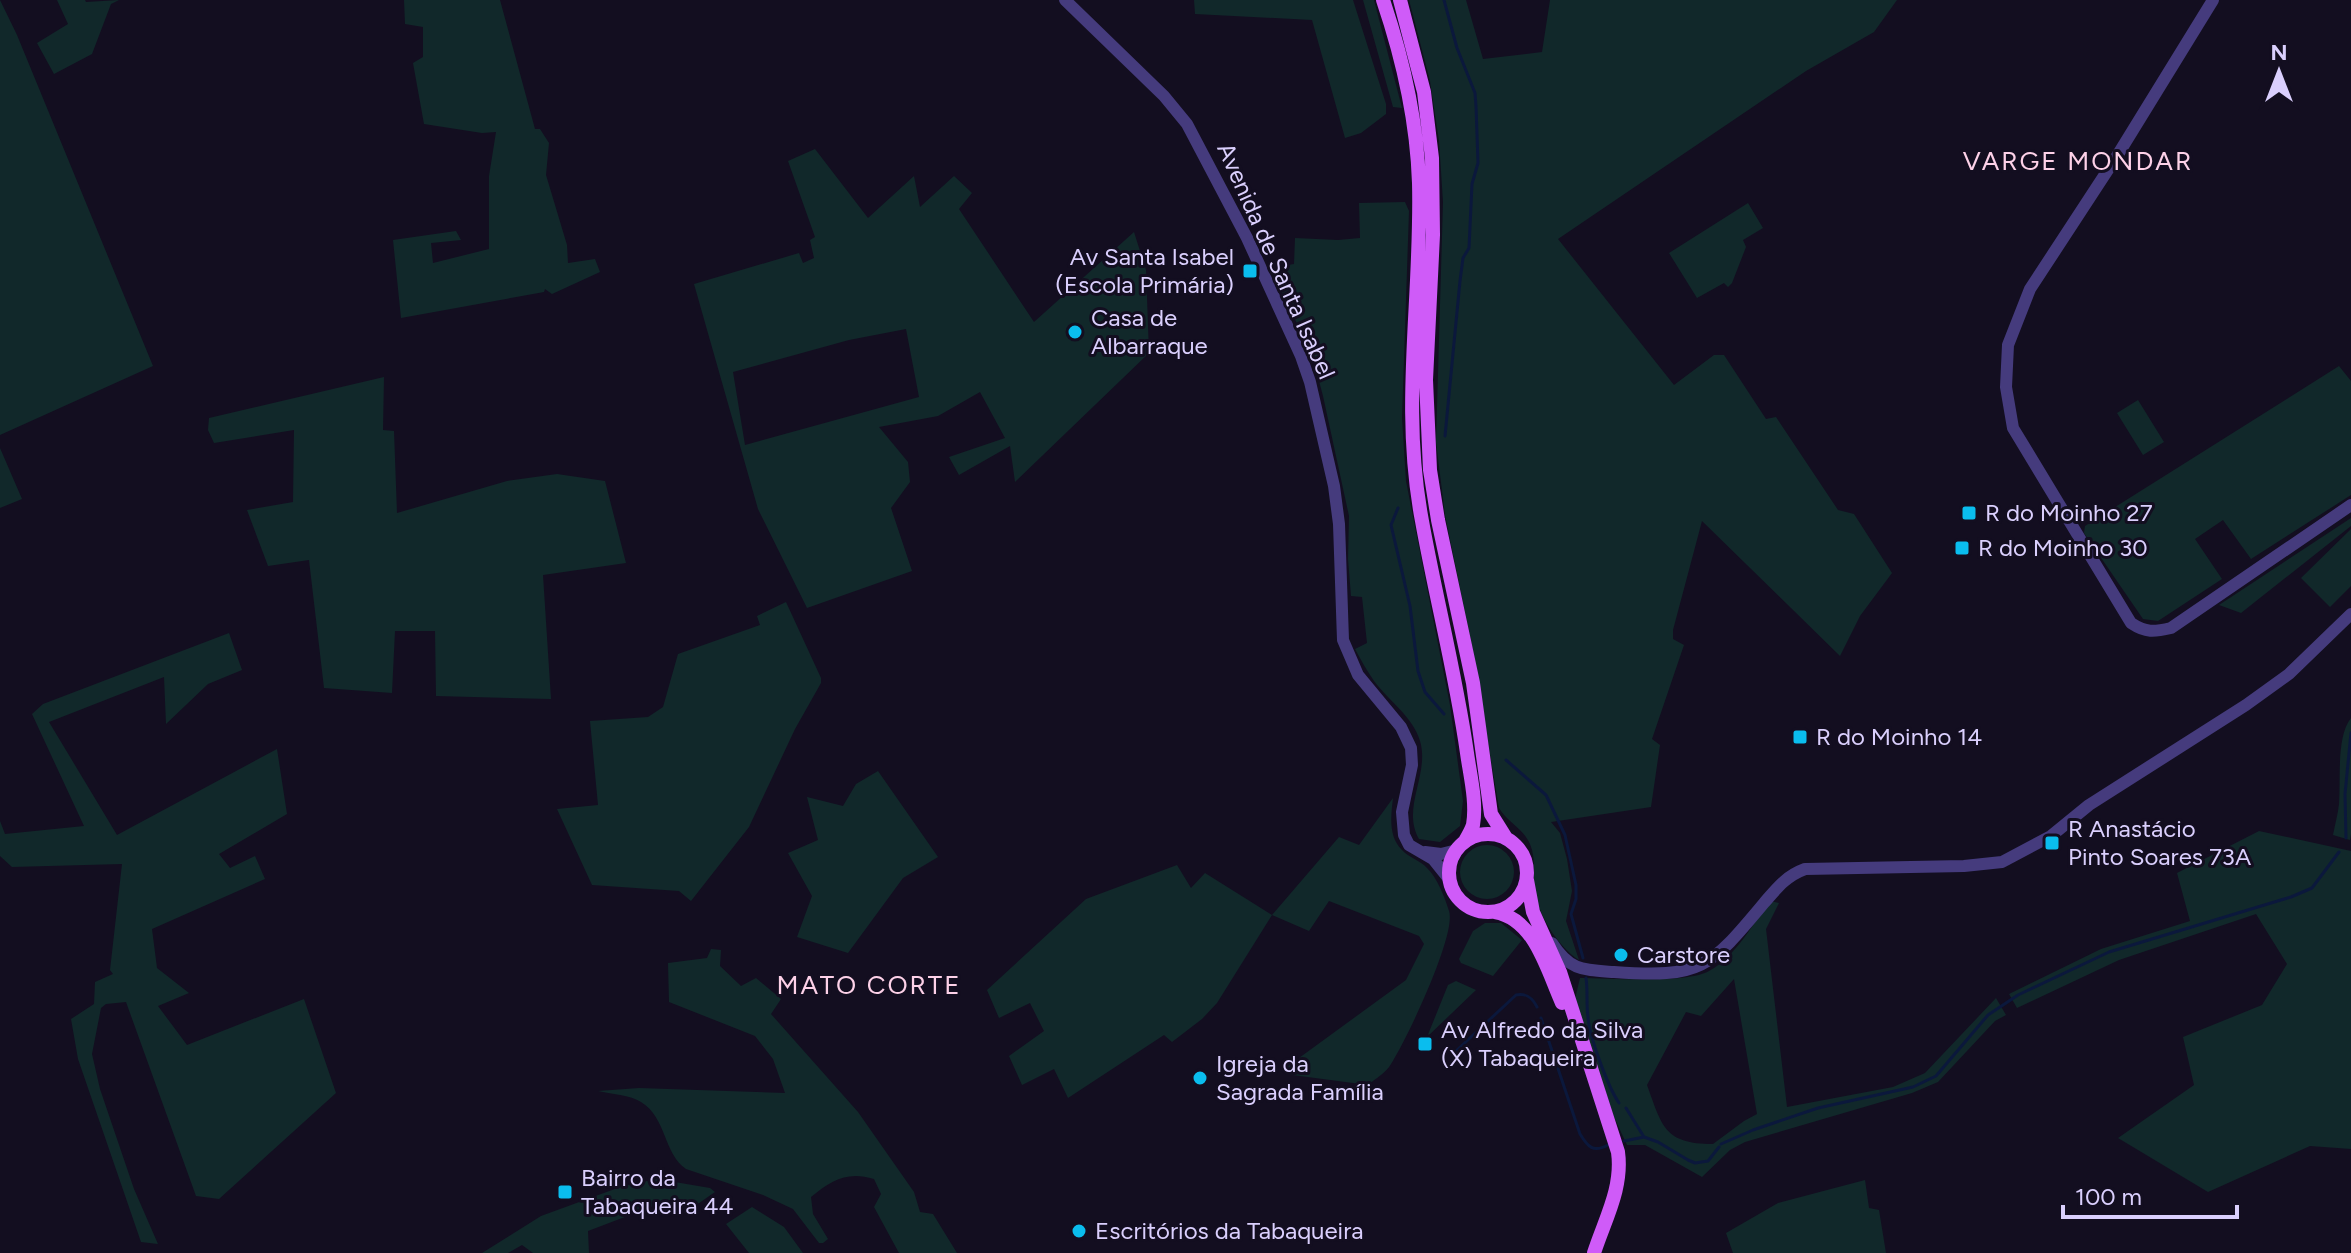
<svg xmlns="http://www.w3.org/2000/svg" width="2351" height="1253" font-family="Figtree,sans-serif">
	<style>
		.green { fill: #11282a; fill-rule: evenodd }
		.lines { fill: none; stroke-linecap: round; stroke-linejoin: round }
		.stream { stroke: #0b183c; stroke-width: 3 }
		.minor { stroke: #453b7d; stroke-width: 12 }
		.major { stroke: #cf5bf8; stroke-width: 14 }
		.poi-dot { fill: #0abdee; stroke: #130e20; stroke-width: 3 }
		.labels { text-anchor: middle; stroke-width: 6; stroke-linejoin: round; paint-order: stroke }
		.poi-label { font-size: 24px; fill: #dacffd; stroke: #130e20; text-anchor: start }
		.street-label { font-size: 24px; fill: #dacffd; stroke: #130e20 }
		.neighbourhood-label { font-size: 26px; letter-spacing: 2px; fill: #fdd1e8; stroke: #130e20 }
	</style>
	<rect width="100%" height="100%" fill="#130e20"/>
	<path class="green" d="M0,0L17,35L153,366L0,435Z
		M57,0H85L86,2L119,0L111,4L92,54L54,74L37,43L68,24Z
		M404,0H500L535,129H540L549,143L546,175L567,245L568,263L595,259L600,272L552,294L545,289L544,292L401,318L393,240L456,231L461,240L431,243L433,263L489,249V176L496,132L482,133L424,124L413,63L423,57V27L405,24Z
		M1194,0H1353L1386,104V114L1361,133L1345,138L1312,20L1195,14Z
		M1363,0H1374L1402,108L1393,107Z
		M1409,0H1466L1483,59L1542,52L1550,0H1897L1874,32L1806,71L1558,239L1674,385L1714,355H1724L1766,419L1776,417L1838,510L1854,514L1892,573L1860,616L1840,656L1702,521L1673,630V639L1684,645L1652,739L1660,745L1651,807L1551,822L1560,833L1567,859L1572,891L1566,921L1579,960C1557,946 1537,913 1534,887C1533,873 1536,858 1530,844C1522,827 1508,823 1499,808L1472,646L1445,515L1436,442L1443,202L1439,141L1430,81Z
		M815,149L868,218L914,176L920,207L954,176L972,193L959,209L1034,322L1134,232L1146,270L1149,353L1015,482L1010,446L959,475L949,457L1005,438L980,392L938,416L879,427L908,462L910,482L891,508L912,571L807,608L758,509L694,284L799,253L803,263L814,258L810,240L815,237L788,161ZM906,329L919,397L745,445L733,372L849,340Z
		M1405,202L1409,211L1402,418L1406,481L1450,705L1463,801L1460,826L1440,842L1419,839C1401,808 1430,774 1420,741C1413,717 1389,701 1374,681C1367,671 1361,660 1355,649L1367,643L1362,597L1351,596L1348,559L1349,516L1323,396L1311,351L1269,268L1294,264L1295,238L1338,240L1360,238L1359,203Z
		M1748,203L1763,228L1743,240L1746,247L1732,283L1728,287L1724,283L1697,298L1669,253Z
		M2339,366L2351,381V495L2251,559L2223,520L2195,539L2222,579L2158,621L2143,619L2084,533L2085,526Z
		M384,377L383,430L394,431L397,513L507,481L557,474L605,481L626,563L543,575L551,699L436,696L435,631H395L392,693L324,688L309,560L268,566L247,510L293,502L294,430L214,443L208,430L209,418Z
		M2138,400L2164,442L2143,455L2117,413Z
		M0,448L22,499L0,508Z
		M2351,518V526L2241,613L2219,605Z
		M2351,529V586L2330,607L2301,578Z
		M786,602L821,678V683L795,729L749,827L691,901L679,891L592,885L557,809L598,805L590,721L648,717L663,707L678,654L760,625L757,616Z
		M229,633L242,670L208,684L166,724L164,677L49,722L117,835L277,749L287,814L219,854L230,868L255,856L265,879L152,929L157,968L189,993L158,1006L187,1045L304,999L336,1093L219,1199L196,1196L126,1002L106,1004L101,1008L92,1054L100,1089L134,1189L158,1244L141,1242L78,1059L71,1019L94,1004L95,982L113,974L110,970L122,864L12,867L0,856V821L5,834L84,826L32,714L43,704Z
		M2351,718V834L2350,840L2333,835C2335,824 2338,814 2339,804C2341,779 2336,737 2351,718Z
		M878,771L938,857L903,878L848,953L797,937L812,896L788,853L818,840L807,797L843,806L856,784Z
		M1393,798C1391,816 1388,836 1402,850C1409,858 1420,860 1427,868C1437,877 1445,898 1449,911C1457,934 1406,1041 1391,1064C1386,1073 1376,1078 1368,1085L1285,1074L1288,1066L1406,980L1424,944L1419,936L1329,901L1309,931L1272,915L1217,1003L1202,1019L1172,1042L1164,1035L1068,1098L1054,1069L1022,1085L1009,1056L1044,1031L1030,1003L999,1018L987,990L1086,899L1177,865L1191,888L1205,873L1272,915L1339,837L1359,845Z
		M2259,831L2351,851V1149L2310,1146L2208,1192L2118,1138L2194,1085L2183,1037L2262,1005L2287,964L2256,914L2119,960L2017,1008L2009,994L2101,949L2190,921L2177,873Z
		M1460 872a27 27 0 1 1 54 0a27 27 0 1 1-54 0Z
		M1770,901L1779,903L1766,929L1787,1107L1893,1087L1925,1073L1996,998L2006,1015L1995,1021L1938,1082L1912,1093L1745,1142L1730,1150L1702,1177L1645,1145H1627L1614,1117L1575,999L1580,978C1608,978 1687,984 1709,971C1735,957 1753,924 1770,901ZM1734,979L1757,1114L1744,1121L1713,1144C1664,1144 1662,1126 1647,1085L1686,1012L1701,1016Z
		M1485,923H1501L1522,940L1493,976L1461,963L1459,959L1473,931Z
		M711,949L721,950L720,966L741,986L756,978L781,999L771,1014L858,1112L914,1192L920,1212L933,1214L957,1253H899L874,1207L881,1194L874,1179C847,1171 832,1180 811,1197L813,1214L828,1239L823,1243H819L793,1209L763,1195L686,1169C663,1153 667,1118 641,1102C631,1095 610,1094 598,1091L639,1088L785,1093L773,1059L755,1036L669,1002L668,963L707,958Z
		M1456,981L1476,990L1427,1037L1448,985Z
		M657,1179L710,1188L715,1192L692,1208L672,1199L588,1231L589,1253H533L522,1245L508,1253H482L541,1216L623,1186Z
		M1865,1180L1869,1208L1879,1210L1886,1253H1733L1726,1233L1778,1203Z
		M752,1207L784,1227L803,1253H749L726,1224Z"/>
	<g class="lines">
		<path class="stream" d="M1444,0L1457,48L1475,93L1476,106L1478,163L1472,184L1469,248L1463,258L1460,281L1445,436
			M1398,508L1391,525L1410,606L1418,671L1425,692L1444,714
			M1506,760L1546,795L1565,835L1576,885V899L1571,914L1583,958
			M2346,838L2345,794L2351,733
			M1586,978C1588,991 1586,1004 1588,1017C1589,1036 1608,1087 1619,1103
			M1541,1018L1580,1134C1588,1147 1593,1153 1608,1145
			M1456,1051L1516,995C1526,993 1532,997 1537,1007
			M1626,1108L1644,1137L1658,1142L1688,1160L1695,1163L1708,1161L1719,1147
			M1624,1141L1644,1137
			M1721,1144L1753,1130L1818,1108L1913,1087L1936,1076L1988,1015L2018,995L2109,952L2291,897L2312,888L2339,852"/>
		<path class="minor" d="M1065,0L1164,96L1187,124L1247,238L1301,356L1310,382L1334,486L1339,524L1343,640L1358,675L1401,727L1411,748L1412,765L1402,812L1404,835L1409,845L1433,859L1449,879
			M2213,0L2117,156L2030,289L2008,345L2006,387L2013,428L2131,623C2146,633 2154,632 2171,628L2351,505
			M1425,852L1441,854L1457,850
			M1552,943C1570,971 1583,970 1614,972C1701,978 1709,969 1764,903C1777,888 1786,876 1805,869L1964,866L2002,862L2051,836L2089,805L2246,705L2289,674L2351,614"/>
		<path class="major" d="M1383,0C1403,59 1417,121 1419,183C1422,299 1400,405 1422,521C1436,599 1456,675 1467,753C1470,775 1477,802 1473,825C1471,831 1468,836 1465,841
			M1400,0L1424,92L1432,158L1433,235L1426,380L1430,470L1438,520L1473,683L1491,814L1506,838
			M1449 873a39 39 0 1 1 78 0a39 39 0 1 1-78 0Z
			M1527,880L1533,912L1560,972L1618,1152C1623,1188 1605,1219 1594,1253
			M1495,912C1535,919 1547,970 1562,1003"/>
	</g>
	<g class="poi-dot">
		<rect x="1242" y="263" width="16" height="16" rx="4"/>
		<circle cx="1075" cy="332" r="8"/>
		<rect x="1961" y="505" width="16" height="16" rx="4"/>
		<rect x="1954" y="540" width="16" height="16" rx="4"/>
		<rect x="1792" y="729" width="16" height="16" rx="4"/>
		<rect x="2044" y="835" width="16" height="16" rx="4"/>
		<circle cx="1621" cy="955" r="8"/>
		<rect x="1417" y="1036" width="16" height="16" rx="4"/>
		<circle cx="1200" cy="1078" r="8"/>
		<rect x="557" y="1184" width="16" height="16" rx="4"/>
		<circle cx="1079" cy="1231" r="8"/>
	</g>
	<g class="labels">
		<g class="poi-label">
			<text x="1234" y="265" text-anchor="end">Av Santa Isabel<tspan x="1234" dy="28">(Escola Primária)</tspan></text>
			<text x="1091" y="326">Casa de<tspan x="1091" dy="28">Albarraque</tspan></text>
			<text x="1985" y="521">R do Moinho 27</text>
			<text x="1978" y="556">R do Moinho 30</text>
			<text x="1816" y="745">R do Moinho 14</text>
			<text x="2068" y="837">R Anastácio<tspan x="2068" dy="28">Pinto Soares 73A</tspan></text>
			<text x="1637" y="963">Carstore</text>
			<text x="1441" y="1038">Av Alfredo da Silva<tspan x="1441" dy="28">(X) Tabaqueira</tspan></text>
			<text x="1216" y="1072">Igreja da<tspan x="1216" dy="28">Sagrada Família</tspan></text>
			<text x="581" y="1186">Bairro da<tspan x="581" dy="28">Tabaqueira 44</tspan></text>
			<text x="1095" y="1239">Escritórios da Tabaqueira</text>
		</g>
		<g class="street-label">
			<text transform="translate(1276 261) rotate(66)" y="8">Avenida de Santa Isabel</text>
		</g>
		<g class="neighbourhood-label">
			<text x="2078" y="170">VARGE MONDAR</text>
			<text x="869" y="994">MATO CORTE</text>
		</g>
	</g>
	<g transform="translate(2279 72)" stroke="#130e20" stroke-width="6" paint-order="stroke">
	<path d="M0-6L14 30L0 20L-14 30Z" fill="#dacffd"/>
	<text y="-12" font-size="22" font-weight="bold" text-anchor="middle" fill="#dacffd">N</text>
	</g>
	<path d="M2063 1205v12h174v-12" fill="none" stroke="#dacffd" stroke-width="4"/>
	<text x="2075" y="1205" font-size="24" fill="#dacffd" stroke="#130e20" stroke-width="6" paint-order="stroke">100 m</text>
</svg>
